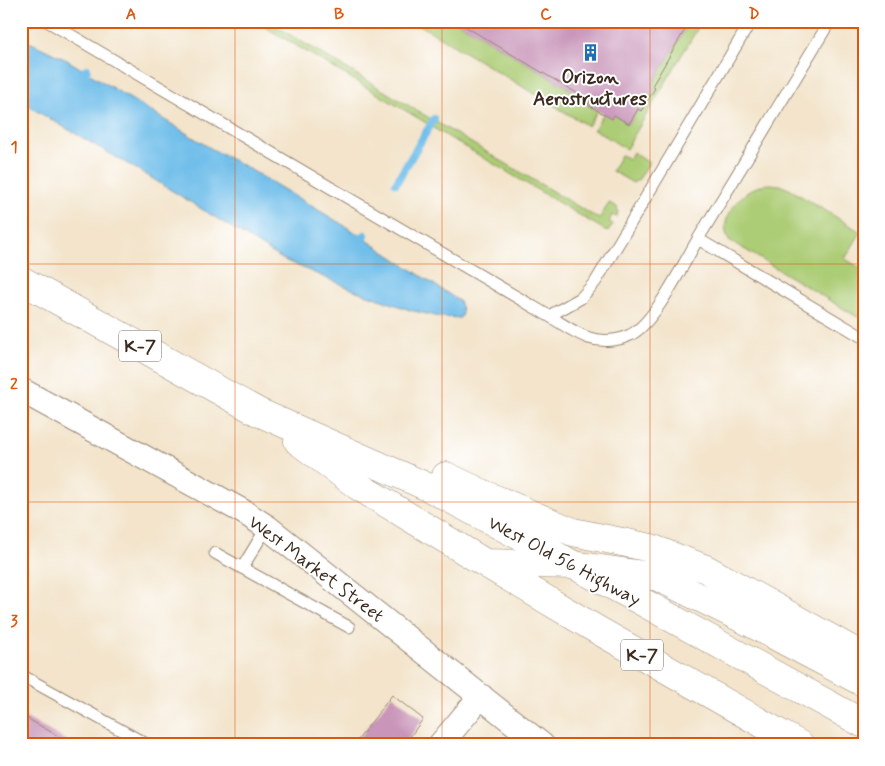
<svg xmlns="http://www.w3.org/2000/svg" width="885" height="766" font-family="Mynerve,sans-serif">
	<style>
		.green { fill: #accc74; stroke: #747b49 }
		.water { fill: #6fbeea; stroke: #557484 }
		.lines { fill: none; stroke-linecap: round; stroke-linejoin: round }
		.stream { stroke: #6fbeea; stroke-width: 8 }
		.building { fill: #c996ba }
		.lane-casing { stroke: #978774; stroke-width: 13 }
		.street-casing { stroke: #978774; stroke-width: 26 }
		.highway-casing { stroke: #978774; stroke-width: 29 }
		.lane { stroke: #fff; stroke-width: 11 }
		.street { stroke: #fff; stroke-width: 24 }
		.highway { stroke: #fff; stroke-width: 28 }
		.grid { fill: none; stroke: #df570d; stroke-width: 1; stroke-opacity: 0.55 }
		.labels { text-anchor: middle; stroke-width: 4; stroke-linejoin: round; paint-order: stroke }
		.shield { fill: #fff; stroke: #766a62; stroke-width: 1 }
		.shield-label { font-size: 18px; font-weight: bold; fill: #3b2a1e }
		.poi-label { font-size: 19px; font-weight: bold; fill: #3b2a1e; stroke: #fff }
		.street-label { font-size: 19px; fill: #3b2a1e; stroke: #fff }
		.neatline { fill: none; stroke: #df570d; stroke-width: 2 }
		.grid-label { font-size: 16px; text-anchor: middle; font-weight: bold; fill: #df570d }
	</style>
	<rect width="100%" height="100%" fill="#fff"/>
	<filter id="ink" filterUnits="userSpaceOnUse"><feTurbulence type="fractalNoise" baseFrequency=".02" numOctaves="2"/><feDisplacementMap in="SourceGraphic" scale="10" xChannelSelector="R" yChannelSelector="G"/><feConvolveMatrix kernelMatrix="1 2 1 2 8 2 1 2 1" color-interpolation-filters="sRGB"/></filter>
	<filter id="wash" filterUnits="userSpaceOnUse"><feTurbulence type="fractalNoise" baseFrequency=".0096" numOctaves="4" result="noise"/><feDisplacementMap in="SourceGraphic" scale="20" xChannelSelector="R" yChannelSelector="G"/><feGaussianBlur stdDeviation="1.12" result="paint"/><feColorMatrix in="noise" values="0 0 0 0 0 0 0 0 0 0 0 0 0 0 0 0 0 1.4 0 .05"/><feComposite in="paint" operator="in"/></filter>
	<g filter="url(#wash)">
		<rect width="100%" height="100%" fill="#f3e4cb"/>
		<path class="green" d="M255,21H267L431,119L428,124Z
			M413,21H456L600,107L588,126Z
			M690,21H702L626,149L594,129L606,110L629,124L638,109L642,111L655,88L652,86Z
			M436,122L599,219L609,203L617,207L618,211L617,217L612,215L609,222L613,224L608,232L435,129L433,127Z
			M633,152L649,163L639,179L633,183L612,171L621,155L629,159Z
			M770,184L780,185L791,190L861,232L845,259L864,270V321L729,240C715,218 746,184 770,184Z"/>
		<path class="water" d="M21,38L67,60L212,149L246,167L350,229L459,301C461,307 464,312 460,318L440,317L410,310L354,290L284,260L145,174L21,102Z"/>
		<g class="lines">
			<path class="stream" d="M84,71L87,69
				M396,183L434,119
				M363,237L365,235"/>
		</g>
		<g id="blocks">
			<path class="building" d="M456,21H690L652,86L655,88L641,111L638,109L629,124L614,115L612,119L588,105L590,101Z
				M392,695L423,719L404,745H354Z
				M21,715L74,745H21Z"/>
		</g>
	</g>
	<g filter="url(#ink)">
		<use href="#blocks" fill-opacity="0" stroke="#978774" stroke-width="1"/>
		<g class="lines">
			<defs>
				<path id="lane" d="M47,21L549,316L581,298L596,281L751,21
					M698,239L830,21
					M549,316C561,323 576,334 589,338C601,342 619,341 630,335C655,323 683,264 698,239L864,338
					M215,553L349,627
					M242,568L267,527
					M21,675L148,745"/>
				<path id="street" d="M21,390L242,511L267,527L542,745
					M440,745L481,696"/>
				<path id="highway" d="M21,280L258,412L430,488L628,594L864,724
					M298,441L358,486L485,563L594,628L800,745
					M446,476L486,495L573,532L651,548L706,569L864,657
					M486,563L573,565L658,577L749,622L864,683"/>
			</defs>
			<use href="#lane" class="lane-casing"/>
			<use href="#street" class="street-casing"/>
			<use href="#highway" class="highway-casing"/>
			<use href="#lane" class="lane"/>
			<use href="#street" class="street"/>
			<use href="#highway" class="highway"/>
		</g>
	</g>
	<path class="grid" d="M235,21V745M442,21V745M650,21V745M21,264H864M21,502H864"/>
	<defs>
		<symbol id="building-bare" viewBox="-9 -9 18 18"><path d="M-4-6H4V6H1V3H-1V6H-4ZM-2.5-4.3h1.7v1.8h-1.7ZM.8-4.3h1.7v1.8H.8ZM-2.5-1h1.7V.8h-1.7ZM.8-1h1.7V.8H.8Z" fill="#1f6fb2" stroke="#fff" stroke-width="2.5" paint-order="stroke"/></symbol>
	</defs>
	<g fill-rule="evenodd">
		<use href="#building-bare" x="578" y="40" width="25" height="25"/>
	</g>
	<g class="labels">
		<g class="shield">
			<rect x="119" y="330.5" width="42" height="31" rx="4"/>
			<rect x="621" y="639.5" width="42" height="31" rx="4"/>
		</g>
		<g class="shield-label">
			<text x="140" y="352">K-7</text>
			<text x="642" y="661">K-7</text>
		</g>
		<g class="poi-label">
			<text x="590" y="83">Orizon<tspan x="590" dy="22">Aerostructures</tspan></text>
		</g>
		<g class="street-label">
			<text transform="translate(565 560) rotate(28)" y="7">West Old 56 Highway</text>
			<text transform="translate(317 568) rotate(37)" y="7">West Market Street</text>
		</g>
	</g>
	<rect width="885" height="766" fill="none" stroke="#fff" stroke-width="55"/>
	<rect x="28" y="28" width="830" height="710" class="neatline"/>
	<g class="grid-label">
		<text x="131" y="19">A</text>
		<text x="339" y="19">B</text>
		<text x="546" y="19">C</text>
		<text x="754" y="19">D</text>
		<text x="14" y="152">1</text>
		<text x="14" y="389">2</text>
		<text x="14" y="626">3</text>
	</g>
</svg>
